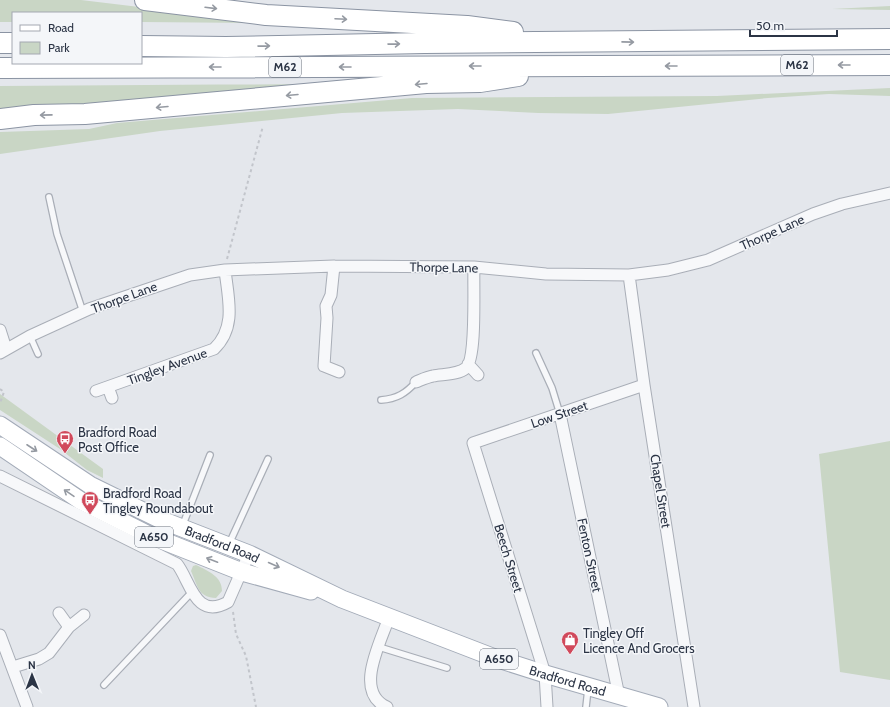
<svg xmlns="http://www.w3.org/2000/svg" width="890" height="707" font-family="Cabin,sans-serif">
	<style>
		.green { fill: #c9d6c5 }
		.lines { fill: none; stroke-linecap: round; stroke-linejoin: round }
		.service-casing { stroke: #a9aeb7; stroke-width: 8 }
		.minor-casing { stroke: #a9aeb7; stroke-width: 13 }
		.primary-casing { stroke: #a3abb8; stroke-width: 19 }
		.motorway-casing { stroke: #8b94a3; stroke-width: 22 }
		.path { stroke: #c2c5cb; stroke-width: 2; stroke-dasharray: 3 3; stroke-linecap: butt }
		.service { stroke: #f7f8fa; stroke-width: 5.5 }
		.minor { stroke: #f7f8fa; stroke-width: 11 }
		.primary { stroke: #fff; stroke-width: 17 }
		.motorway { stroke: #fff; stroke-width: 20 }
		.oneway { stroke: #959aa2 }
		.labels { text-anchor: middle; stroke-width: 3; stroke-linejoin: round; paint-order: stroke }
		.shield { fill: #f4f6f9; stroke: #676e7b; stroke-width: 1 }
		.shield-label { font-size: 12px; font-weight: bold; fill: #2b3445 }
		.street-label { font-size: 13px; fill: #2b3445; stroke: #f4f6f9 }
		.poi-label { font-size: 13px; fill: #2b3445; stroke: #f4f6f9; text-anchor: start }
	</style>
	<rect width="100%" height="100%" fill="#e4e7ec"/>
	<path class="green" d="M0,0H81L272,23L141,22V13H13V22H0Z
		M890,6V10L832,9Z
		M315,84L79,105L0,109V86Z
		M890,88V96L829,94L768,98L608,114L538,113L458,109L342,113L160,131L0,154V132L89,129L117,123L412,98L717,96Z
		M0,394L103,469V478L87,470L60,449L0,410Z
		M890,441V680L840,672L819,454Z
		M196,565C208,571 222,576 222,591L216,598C198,598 197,584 191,571L193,566Z"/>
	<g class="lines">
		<defs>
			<path id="service" d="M49,197L57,234L83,312
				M30,336L38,354
				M536,353L552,388L560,414
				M381,400C397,399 406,393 416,382
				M182,527L210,455
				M229,544L268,459
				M379,647L447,668
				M104,685L191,593
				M586,707L588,689"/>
			<path id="minor" d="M334,266L331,295L326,306L327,318L324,366L339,372
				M629,275L644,385L694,707
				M0,330L6,349
				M0,353L30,336L89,309L190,275L225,270L334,266L474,267L546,274L629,275L668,270L708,260L813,214L842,204L890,193
				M468,364L478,375
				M416,382C421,380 427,377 433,376C443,374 458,375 466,368C477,358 473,284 474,267
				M108,387L112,398
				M96,391L214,349C237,327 228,298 225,270
				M560,414L619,696
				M0,476L177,564C190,580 195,621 228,602L249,554
				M59,613L69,627
				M0,635L27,707
				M13,667L39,659L49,653L69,627L84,615
				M387,707C353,692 381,642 389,617
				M547,707L545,674L473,443L644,385"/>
			<g id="primary">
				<path id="s1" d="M0,425L90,485L159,519L249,554L342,599L495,658L545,674L659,707"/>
				<path d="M0,446L81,501L151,536L242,572L311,591"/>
			</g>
			<path id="motorway" d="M145,0L266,15L467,26L513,32
				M0,43H13
				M141,46L226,47L424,43L890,39
				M0,68L890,65
				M0,119L34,115L85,114L426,83L480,82L518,76"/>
		</defs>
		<use href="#service" class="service-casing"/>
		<use href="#minor" class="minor-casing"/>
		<use href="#primary" class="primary-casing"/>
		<use href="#motorway" class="motorway-casing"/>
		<path class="path" d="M227,259L263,126
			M0,389L4,392L0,403
			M233,612L236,634L246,656L256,707"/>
		<use href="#service" class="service"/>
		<use href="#minor" class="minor"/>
		<use href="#primary" class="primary"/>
		<use href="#motorway" class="motorway"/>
	</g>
	<defs><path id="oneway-shaft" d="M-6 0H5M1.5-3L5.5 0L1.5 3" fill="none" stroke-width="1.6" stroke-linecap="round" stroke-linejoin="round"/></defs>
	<g class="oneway">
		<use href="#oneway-shaft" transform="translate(211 8) rotate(7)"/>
		<use href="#oneway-shaft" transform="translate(341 19) rotate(3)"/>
		<use href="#oneway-shaft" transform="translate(628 42) rotate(1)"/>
		<use href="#oneway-shaft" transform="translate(394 44) rotate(-1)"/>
		<use href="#oneway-shaft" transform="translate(264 46) rotate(-1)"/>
		<use href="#oneway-shaft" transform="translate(844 65) rotate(180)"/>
		<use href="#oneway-shaft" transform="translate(475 66) rotate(180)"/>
		<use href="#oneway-shaft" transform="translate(671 66) rotate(180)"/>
		<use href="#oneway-shaft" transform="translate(215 67) rotate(180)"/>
		<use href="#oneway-shaft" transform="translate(345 67) rotate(180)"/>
		<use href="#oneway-shaft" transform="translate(421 84) rotate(175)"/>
		<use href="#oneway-shaft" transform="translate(292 95) rotate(175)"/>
		<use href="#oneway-shaft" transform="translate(162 107) rotate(175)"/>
		<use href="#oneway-shaft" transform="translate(46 115) rotate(179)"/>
		<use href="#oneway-shaft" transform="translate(32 448) rotate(33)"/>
		<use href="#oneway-shaft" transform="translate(69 493) rotate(-146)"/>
		<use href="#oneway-shaft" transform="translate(212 560) rotate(-159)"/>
		<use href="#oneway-shaft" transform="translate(274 565) rotate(24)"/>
	</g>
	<defs>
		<symbol id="bus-pin" viewBox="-11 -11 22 30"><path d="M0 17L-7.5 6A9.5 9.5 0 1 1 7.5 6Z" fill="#d1495b" stroke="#f4f6f9"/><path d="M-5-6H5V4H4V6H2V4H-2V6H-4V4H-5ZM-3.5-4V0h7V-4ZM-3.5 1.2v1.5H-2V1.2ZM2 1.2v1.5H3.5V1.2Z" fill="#fff"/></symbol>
		<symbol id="shop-pin" viewBox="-11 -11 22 30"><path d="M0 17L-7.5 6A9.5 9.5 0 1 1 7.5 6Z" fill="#d1495b" stroke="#f4f6f9"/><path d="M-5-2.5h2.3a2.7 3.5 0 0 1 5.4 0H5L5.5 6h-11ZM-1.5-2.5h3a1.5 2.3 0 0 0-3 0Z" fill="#fff"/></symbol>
	</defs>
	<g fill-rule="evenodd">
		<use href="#bus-pin" x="55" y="429" width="20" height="27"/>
		<use href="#bus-pin" x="80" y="490" width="20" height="27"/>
		<use href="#shop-pin" x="560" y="630" width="20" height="27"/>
	</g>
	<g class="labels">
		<g class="shield">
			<rect x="781" y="55" width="32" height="20" rx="3"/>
			<rect x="269" y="57" width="32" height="20" rx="3"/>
			<rect x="135" y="527" width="38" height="20" rx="3"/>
			<rect x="480" y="649" width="38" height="20" rx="3"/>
		</g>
		<g class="shield-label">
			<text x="797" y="69">M62</text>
			<text x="285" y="71">M62</text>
			<text x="154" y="541">A650</text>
			<text x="499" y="663">A650</text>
		</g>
		<g class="street-label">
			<text transform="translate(772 232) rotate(-24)" y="5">Thorpe Lane</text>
			<text transform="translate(444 267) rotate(1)" y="5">Thorpe Lane</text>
			<text transform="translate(124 297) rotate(-20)" y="5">Thorpe Lane</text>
			<text transform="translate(167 366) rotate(-20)" y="5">Tingley Avenue</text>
			<text transform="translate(559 414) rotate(-19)" y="5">Low Street</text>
			<text transform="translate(661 491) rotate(81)" y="5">Chapel Street</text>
			<text dy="5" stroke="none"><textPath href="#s1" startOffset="253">Bradford Road</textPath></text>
			<text transform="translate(590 555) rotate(78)" y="5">Fenton Street</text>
			<text transform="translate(509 558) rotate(73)" y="5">Beech Street</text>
			<text dy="5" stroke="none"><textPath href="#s1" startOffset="625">Bradford Road</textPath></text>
		</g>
		<g class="poi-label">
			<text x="78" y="437">Bradford Road<tspan x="78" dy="15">Post Office</tspan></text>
			<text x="103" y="498">Bradford Road<tspan x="103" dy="15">Tingley Roundabout</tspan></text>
			<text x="583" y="638">Tingley Off<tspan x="583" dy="15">Licence And Grocers</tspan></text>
		</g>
	</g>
	<rect x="12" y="12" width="130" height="52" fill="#f4f6f9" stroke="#a4a8b1"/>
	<rect x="20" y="25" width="20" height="6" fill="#ffffff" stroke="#a4a8b1"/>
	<text x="48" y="32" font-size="12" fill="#2b3445">Road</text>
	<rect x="20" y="42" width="20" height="12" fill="#c9d6c5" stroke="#a4a8b1"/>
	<text x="48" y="52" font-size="12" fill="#2b3445">Park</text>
	<g transform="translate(32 675) rotate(359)" stroke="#f4f6f9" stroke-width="3" paint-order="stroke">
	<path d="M0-3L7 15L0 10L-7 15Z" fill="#2b3445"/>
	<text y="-6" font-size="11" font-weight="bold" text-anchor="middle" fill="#2b3445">N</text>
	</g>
	<path d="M750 30v6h87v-6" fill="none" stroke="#2b3445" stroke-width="2"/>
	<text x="756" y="30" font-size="12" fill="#2b3445" stroke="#f4f6f9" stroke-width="3" paint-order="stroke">50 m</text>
</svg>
